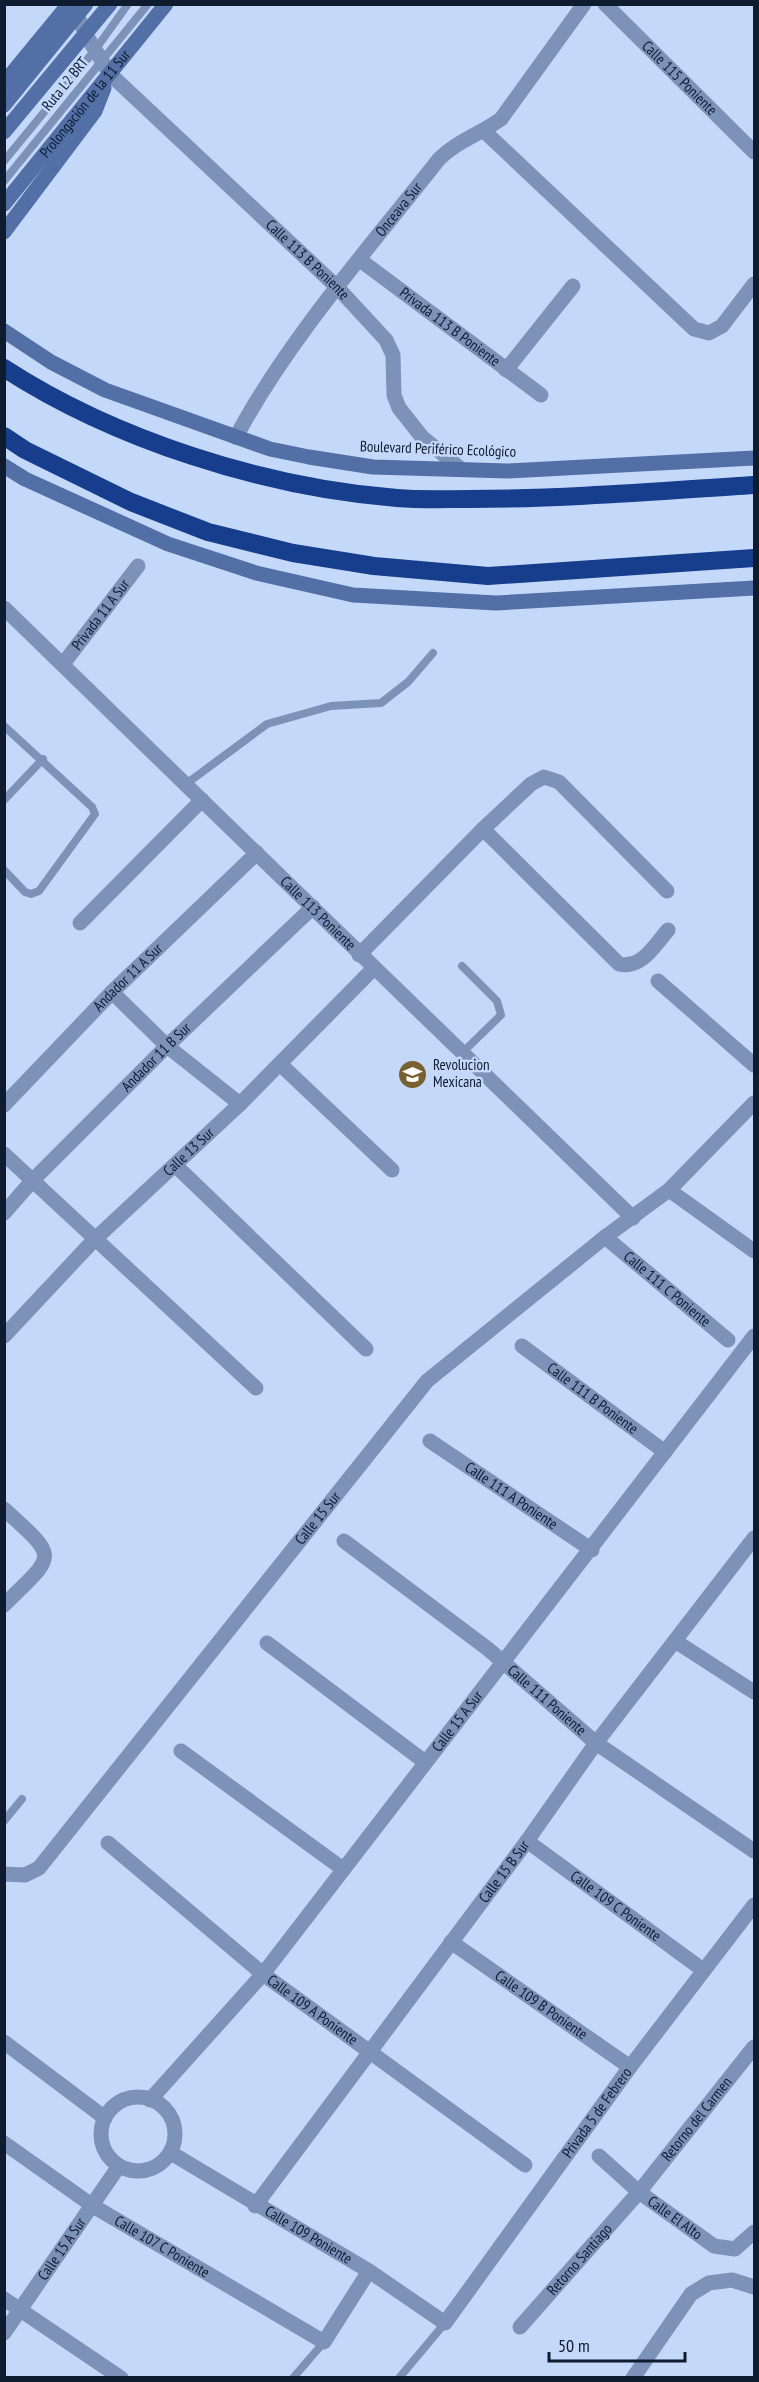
<svg xmlns="http://www.w3.org/2000/svg" width="759" height="2382" font-family="'PT Sans Narrow',sans-serif">
	<style>
		.lines { fill: none; stroke-linecap: round; stroke-linejoin: round }
		.lane { stroke: #7d92b8; stroke-width: 8 }
		.street { stroke: #7d92b8; stroke-width: 15 }
		.secondary { stroke: #526fa6; stroke-width: 15 }
		.highway { stroke: #173e8c; stroke-width: 18 }
		.labels { text-anchor: middle; stroke-width: 5; stroke-linejoin: round; paint-order: stroke }
		.street-label { font-size: 15px; fill: #0f1b2f; stroke: #c4d8fa }
		.poi-label { font-size: 15px; fill: #0f1b2f; stroke: #c4d8fa; text-anchor: start }
	</style>
	<rect width="100%" height="100%" fill="#c4d8fa"/>
	<g class="lines">
		<path class="lane" d="M4,161L95,50L128,4
			M4,181L148,4
			M4,726L92,807L95,814L39,891L31,894L25,892L4,870
			M186,784L267,724L331,706L381,703L408,682L433,653
			M4,800L43,759
			M461,1054L501,1015L497,1001L462,966
			M4,1821L22,1799
			M293,2378L324,2342
			M399,2378L445,2323"/>
		<g class="street">
			<path id="s1" d="M72,4L86,35L110,74L337,287L386,340L393,355L394,395L399,408L422,437L461,469"/>
			<path id="s2" d="M605,4L754,152"/>
			<path d="M484,131L694,329L709,333L722,326L754,284"/>
			<path id="s3" d="M360,260L541,395"/>
			<path d="M506,370L573,286"/>
			<path id="s4" d="M236,437C288,339 371,246 439,159C457,141 480,134 501,119L584,4"/>
			<path id="s5" d="M4,608C214,811 422,1016 633,1218"/>
			<path id="s6" d="M63,664L138,566"/>
			<path d="M483,829L619,964C642,969 654,946 668,930"/>
			<path d="M80,923L202,800"/>
			<path d="M359,955L483,829L531,784L544,777L559,782L667,891"/>
			<path d="M658,981L754,1065"/>
			<path d="M112,992L167,1046L240,1104"/>
			<path d="M280,1064L392,1170"/>
			<path id="s7" d="M4,1105L112,992L257,853"/>
			<path d="M4,1154L256,1388"/>
			<path d="M175,1165L366,1349"/>
			<path d="M669,1190L754,1251"/>
			<path id="s8" d="M4,1213L32,1181L167,1046L313,907"/>
			<path id="s9" d="M605,1237L728,1340"/>
			<path id="s10" d="M4,1336L94,1240L240,1104L373,969"/>
			<path id="s11" d="M522,1346L665,1452"/>
			<path id="s12" d="M430,1441L592,1550"/>
			<path d="M4,1509C60,1560 56,1553 4,1605"/>
			<path id="s13" d="M344,1541L488,1649L596,1743L754,1851"/>
			<path d="M675,1641L754,1692"/>
			<path d="M267,1643L425,1762"/>
			<path d="M181,1751L343,1869"/>
			<path id="s14" d="M527,1841L703,1970"/>
			<path id="s15" d="M108,1843L263,1974L525,2165"/>
			<path id="s16" d="M4,1874L25,1875L39,1868L427,1381L605,1237L669,1190L754,1103"/>
			<path id="s17" d="M451,1942L630,2067"/>
			<path d="M4,2042L105,2118"/>
			<circle cx="138" cy="2134" r="37"/>
			<path id="s18" d="M150,2100L263,1974L754,1336"/>
			<path id="s19" d="M4,2143L93,2206L324,2342L369,2271"/>
			<path id="s20" d="M171,2153L369,2271L445,2323L630,2067L754,1905"/>
			<path id="s21" d="M599,2156L639,2192L714,2246L735,2249L754,2232"/>
			<path id="s22" d="M255,2206L527,1841L596,1743L754,1538"/>
			<path d="M4,2299L121,2378"/>
			<path id="s23" d="M520,2327L639,2192L754,2047"/>
			<path id="s24" d="M4,2333L119,2166"/>
			<path d="M633,2378L691,2294L709,2283L732,2280L754,2287"/>
		</g>
		<g class="secondary">
			<path d="M4,83L69,4"/>
			<path d="M4,105L86,4"/>
			<path d="M4,132L110,4"/>
			<path id="s25" d="M4,204L166,4"/>
			<path d="M4,232L95,111L104,88"/>
			<path d="M4,331L51,362L105,390L270,449L309,457L373,467L508,471L754,458"/>
			<path d="M4,466L25,479L168,544L256,573L353,595L496,603L754,588"/>
		</g>
		<path class="highway" d="M4,368C115,440 266,488 397,498C421,500 445,499 469,499C564,499 660,491 754,485
			M4,436L25,450L131,502L208,532L293,553L374,566L488,576L754,558"/>
	</g>
	<defs>
		<symbol id="school-disc" viewBox="-11 -11 22 22"><circle r="9.5" fill="#786031" stroke="#c4d8fa"/><path d="M0-5L7-2L0 1L-7-2ZM-4 1L0 2.5L4 1V4Q0 6-4 4Z" fill="#fff"/></symbol>
	</defs>
	<g fill-rule="evenodd">
		<use href="#school-disc" x="396" y="1058" width="33" height="33"/>
	</g>
	<g class="labels">
		<g class="street-label">
			<text dy="5" stroke="none"><textPath href="#s2" startOffset="105">Calle 115 Poniente</textPath></text>
			<text transform="translate(65 84) rotate(-51)" y="5">Ruta L2 BRT</text>
			<text dy="5" stroke="none"><textPath href="#s25" startOffset="129">Prolongación de la 11 Sur</textPath></text>
			<text dy="5" stroke="none"><textPath href="#s4" startOffset="280">Onceava Sur</textPath></text>
			<text dy="5" stroke="none"><textPath href="#s1" startOffset="351">Calle 113 B Poniente</textPath></text>
			<text dy="5" stroke="none"><textPath href="#s3" startOffset="112">Privada 113 B Poniente</textPath></text>
			<text transform="translate(438 449) rotate(2)" y="5">Boulevard Periférico Ecológico</text>
			<text dy="5" stroke="none"><textPath href="#s6" startOffset="62">Privada 11 A Sur</textPath></text>
			<text dy="5" stroke="none"><textPath href="#s5" startOffset="438">Calle 113 Poniente</textPath></text>
			<text dy="5" stroke="none"><textPath href="#s7" startOffset="178">Andador 11 A Sur</textPath></text>
			<text dy="5" stroke="none"><textPath href="#s8" startOffset="218">Andador 11 B Sur</textPath></text>
			<text dy="5" stroke="none"><textPath href="#s10" startOffset="261">Calle 13 Sur</textPath></text>
			<text dy="5" stroke="none"><textPath href="#s9" startOffset="81">Calle 111 C Poniente</textPath></text>
			<text dy="5" stroke="none"><textPath href="#s11" startOffset="88">Calle 111 B Poniente</textPath></text>
			<text dy="5" stroke="none"><textPath href="#s12" startOffset="98">Calle 111 A Poniente</textPath></text>
			<text dy="5" stroke="none"><textPath href="#s16" startOffset="484">Calle 15 Sur</textPath></text>
			<text dy="5" stroke="none"><textPath href="#s13" startOffset="258">Calle 111 Poniente</textPath></text>
			<text dy="5" stroke="none"><textPath href="#s18" startOffset="488">Calle 15 A Sur</textPath></text>
			<text dy="5" stroke="none"><textPath href="#s22" startOffset="417">Calle 15 B Sur</textPath></text>
			<text dy="5" stroke="none"><textPath href="#s14" startOffset="110">Calle 109 C Poniente</textPath></text>
			<text dy="5" stroke="none"><textPath href="#s17" startOffset="110">Calle 109 B Poniente</textPath></text>
			<text dy="5" stroke="none"><textPath href="#s15" startOffset="264">Calle 109 A Poniente</textPath></text>
			<text dy="5" stroke="none"><textPath href="#s20" startOffset="582">Privada 5 de Febrero</textPath></text>
			<text dy="5" stroke="none"><textPath href="#s23" startOffset="273">Retorno del Carmen</textPath></text>
			<text dy="5" stroke="none"><textPath href="#s21" startOffset="98">Calle El Alto</textPath></text>
			<text dy="5" stroke="none"><textPath href="#s20" startOffset="160">Calle 109 Poniente</textPath></text>
			<text dy="5" stroke="none"><textPath href="#s19" startOffset="189">Calle 107 C Poniente</textPath></text>
			<text dy="5" stroke="none"><textPath href="#s24" startOffset="102">Calle 15 A Sur</textPath></text>
			<text dy="5" stroke="none"><textPath href="#s23" startOffset="90">Retorno Santiago</textPath></text>
		</g>
		<g class="poi-label">
			<text x="433" y="1070">Revolucion<tspan x="433" dy="17">Mexicana</tspan></text>
		</g>
	</g>
	<rect width="759" height="2382" fill="none" stroke="#0f1b2f" stroke-width="12"/>
	<path d="M549 2352v9h136v-9" fill="none" stroke="#0f1b2f" stroke-width="3"/>
	<text x="558" y="2352" font-size="18" fill="#0f1b2f" stroke="#c4d8fa" stroke-width="4.5" paint-order="stroke">50 m</text>
</svg>
